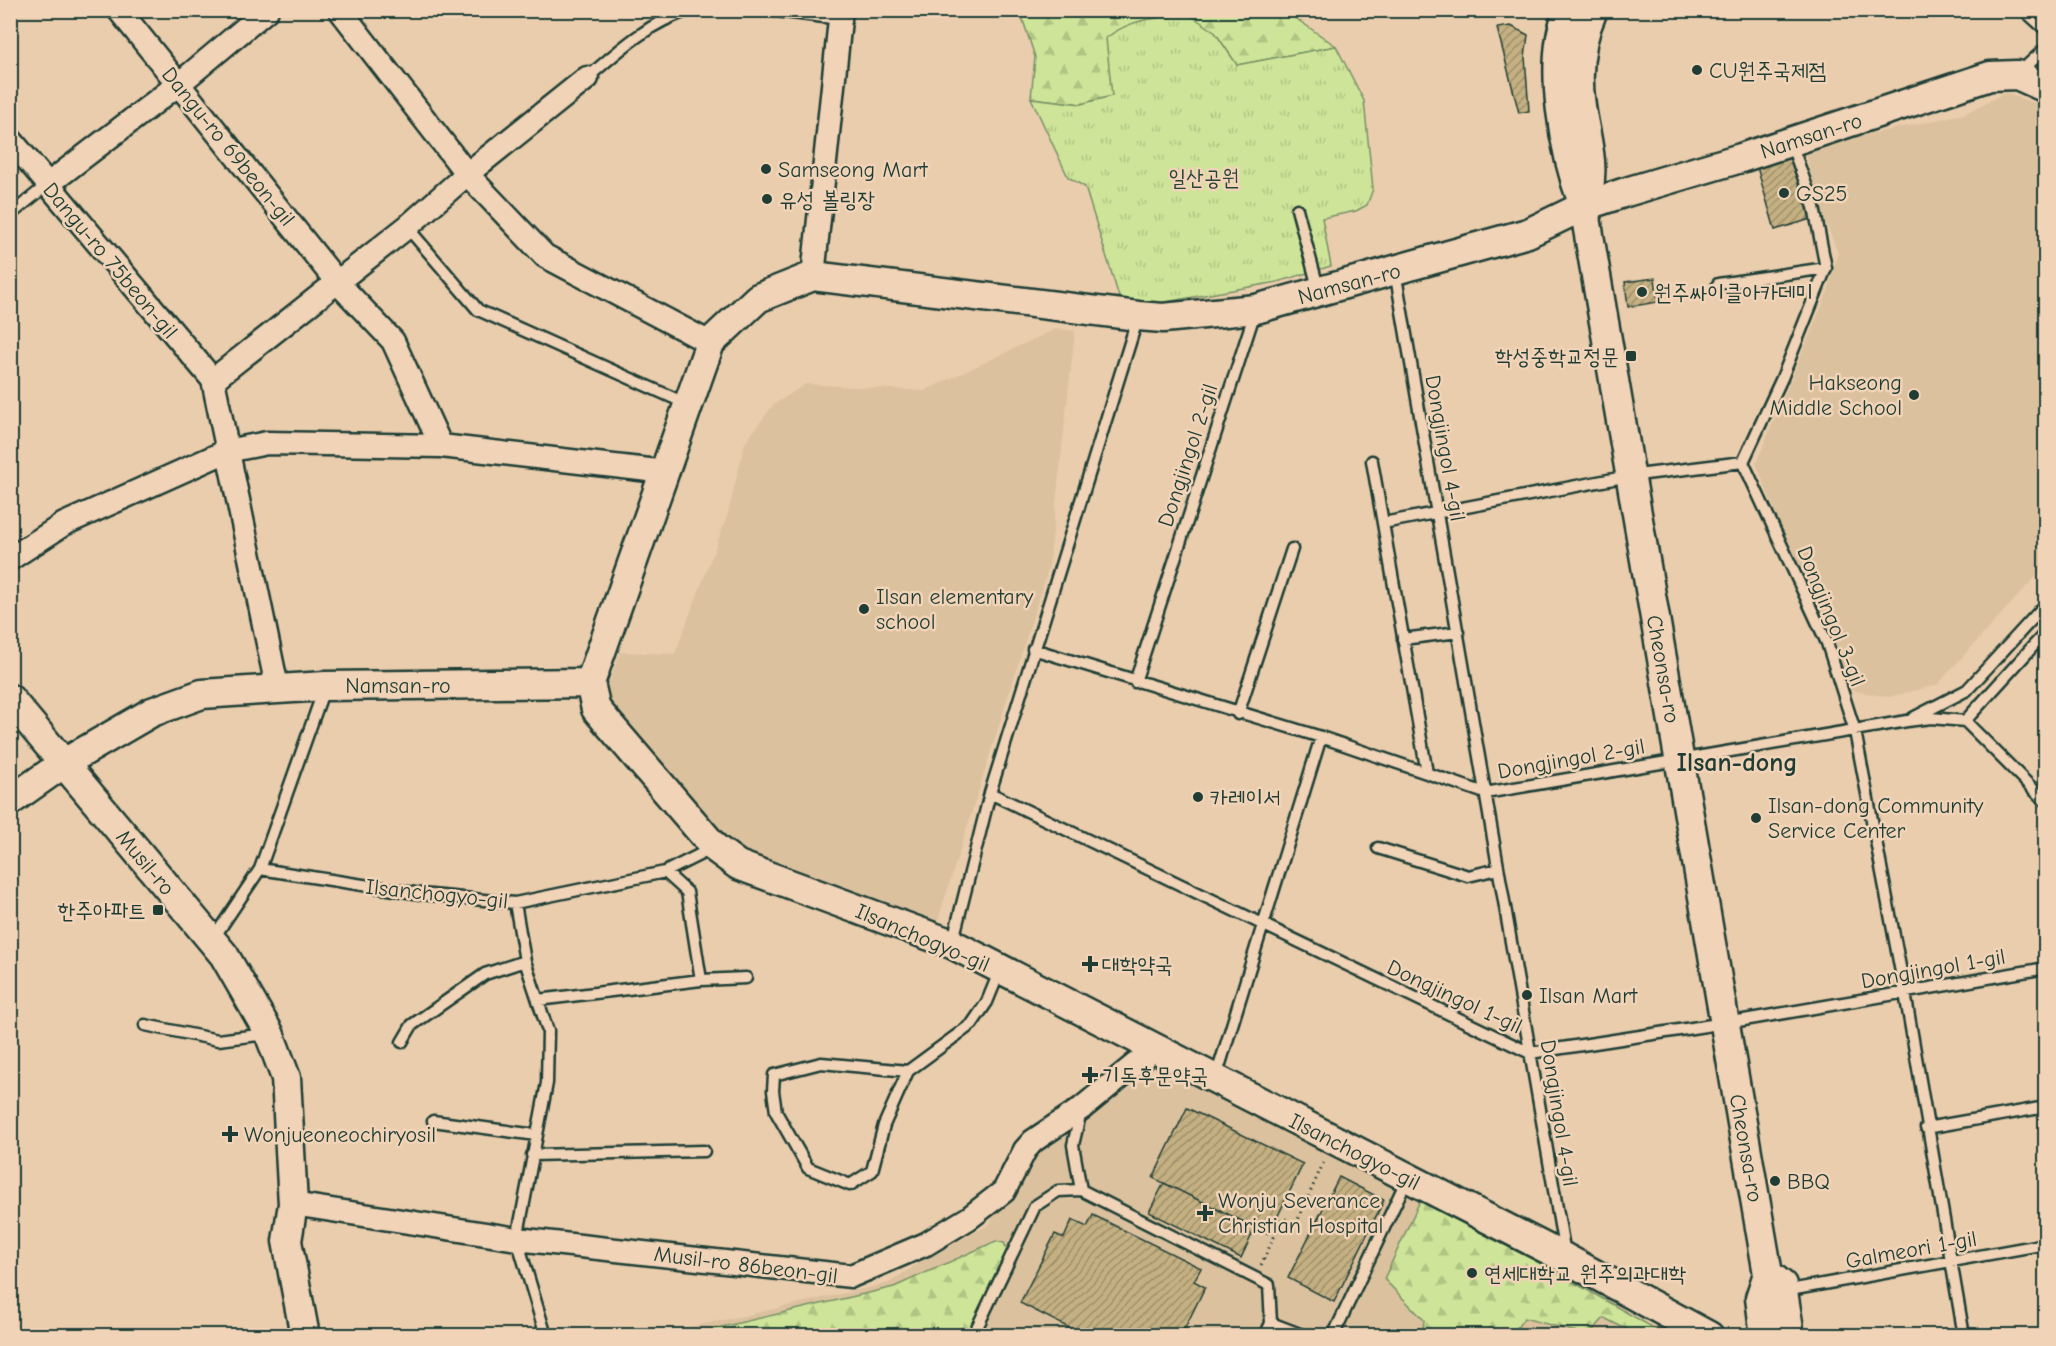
<svg xmlns="http://www.w3.org/2000/svg" width="2056" height="1346" font-family="'Comic Neue','Poor Story',sans-serif">
	<style>
		.built { fill: #dbc19e }
		.forest { fill: url(#forest-firs); stroke: #769066; stroke-width: 1.5 }
		.park { fill: url(#park-tufts); stroke: #769066; stroke-width: 1.5 }
		.building { fill: url(#building-hatch); stroke: #1f3d34; stroke-width: 1.5 }
		.lines { fill: none; stroke-linecap: round; stroke-linejoin: round }
		.service-casing { stroke: #1f3d34; stroke-width: 15 }
		.minor-casing { stroke: #1f3d34; stroke-width: 27 }
		.tertiary-casing { stroke: #1f3d34; stroke-width: 33 }
		.path { stroke: #1f3d34; stroke-width: 3; stroke-dasharray: 1.5 4.5; stroke-linecap: butt }
		.service { stroke: #f1d3b7; stroke-width: 10 }
		.minor { stroke: #f1d3b7; stroke-width: 22 }
		.tertiary { stroke: #f1d3b7; stroke-width: 28 }
		.poi-dot { fill: #1f3d34; stroke: #f1d3b7; stroke-width: 2 }
		.labels { text-anchor: middle; stroke-width: 5; stroke-linejoin: round; paint-order: stroke }
		.poi-label { font-size: 22px; fill: #1f3d34; stroke: #f1d3b7; text-anchor: start }
		.street-label { font-size: 22px; fill: #1f3d34; stroke: #f1d3b7 }
		.park-label { font-size: 22px; fill: #284539; stroke: #f1d3b7 }
		.quarter-label { font-size: 26px; font-weight: bold; fill: #1f3d34; stroke: #f1d3b7 }
	</style>
	<defs>
		<pattern id="forest-firs" width="22" height="20" patternUnits="userSpaceOnUse" patternTransform="scale(1.5)"><rect width="22" height="20" fill="#cee498"/><path d="M5 1l3.5 6h-7zM16 11l3.5 6h-7z" fill="#b0c484"/></pattern>
		<pattern id="park-tufts" width="24" height="20" patternUnits="userSpaceOnUse" patternTransform="scale(1.5)"><rect width="24" height="20" fill="#cee498"/><path d="M3 7l-1-3M5 7V3M7 7l1-3M15 17l-1-3M17 17v-4M19 17l1-3" fill="none" stroke="#b0c484"/></pattern>
		<pattern id="building-hatch" width="6" height="6" patternUnits="userSpaceOnUse" patternTransform="scale(1.5)"><rect width="6" height="6" fill="#c4b082"/><path d="M-1 1l2-2M0 6l6-6M5 7l2-2" fill="none" stroke="#9f906b"/></pattern>
	</defs>
	<rect width="100%" height="100%" fill="#eacdad"/>
	<filter id="ink" filterUnits="userSpaceOnUse"><feTurbulence type="fractalNoise" baseFrequency=".0167" numOctaves="2"/><feDisplacementMap in="SourceGraphic" scale="12" xChannelSelector="R" yChannelSelector="G"/><feConvolveMatrix kernelMatrix="1 2 1 2 8 2 1 2 1" color-interpolation-filters="sRGB"/></filter>
	<g filter="url(#ink)">
		<path class="built" d="M2005,93L2045,106V566L1937,685L1889,697L1844,689L1756,463L1828,291L1838,253L1815,195L1805,148L1964,114Z
			M1056,329L1075,331L1049,566L937,923L743,860L603,699L620,652L675,654L727,517L745,443L773,405L806,384L924,391Z
			M1152,1075L1196,1086L1547,1267L1666,1335L656,1336L662,1332L739,1317L889,1283L931,1255L989,1225L1006,1194L1044,1138Z"/>
		<path class="forest" d="M1020,11H1285L1336,46L1237,65L1214,31L1112,96L1081,104L1031,98L1035,57Z
			M1420,1201L1547,1267L1666,1335H1638L1604,1318L1589,1335L1524,1318L1512,1335H1422L1424,1320L1384,1279Z
			M996,1241L1004,1243L1008,1251L966,1335L683,1336L894,1287Z"/>
		<path class="park" d="M1190,15L1214,31L1237,65L1336,46L1364,101L1373,189L1367,205L1356,211L1322,218L1331,266L1277,282L1160,303L1120,300L1085,187L1068,177L1031,98L1081,104L1112,96L1106,38C1132,18 1158,17 1190,15Z"/>
		<path class="building" d="M1511,26L1528,35L1525,57L1529,111L1519,113L1497,28Z
			M1791,156L1811,219L1775,230L1757,167Z
			M1655,278L1658,302L1628,307L1625,282Z
			M1187,1108L1303,1164L1269,1234L1153,1178Z
			M1339,1177L1384,1200L1334,1302L1288,1278Z
			M1164,1183L1255,1228L1241,1258L1149,1212Z
			M1093,1215L1201,1268L1194,1281L1205,1287L1181,1336H1085L1020,1303L1055,1234L1064,1238L1072,1220L1087,1227Z"/>
		<g class="lines">
			<defs>
				<path id="service" d="M768,10L840,19
					M2024,10L2046,30
					M2019,73L2046,48
					M587,78C618,51 649,22 690,10
					M1791,143L1814,207L1826,268L1782,378L1743,462L1827,643L1855,731L1905,993L1964,1336
					M1297,209L1319,291
					M10,215L47,185
					M407,227L478,310L687,404
					M1395,271L1565,1254
					M1718,284L1826,268
					M1372,461L1427,773
					M1383,523L1629,476L1743,462
					M1403,639L1458,632
					M1033,649L1321,737L1485,793L1907,721L1931,718L1965,721L2046,632
					M1135,682L1255,312
					M1238,714L1292,549
					M1913,718L1967,690L2046,604
					M1965,721L2046,802
					M990,793L1530,1053L1744,1020L2046,968
					M1378,848L1468,876L1498,869
					M260,869L421,894L515,903L665,872L713,848
					M665,872L687,892L701,980
					M515,903L525,961L548,1031L547,1083L517,1239L546,1336
					M213,939L260,869L324,689
					M952,944L990,793L1138,317
					M538,1000L701,980L746,978
					M145,1025L218,1040L266,1034
					M402,1042L412,1025L485,974L525,961
					M908,1071L821,1063L774,1075L773,1091L776,1112L808,1168L850,1185L872,1171L884,1125L908,1071L972,1024L987,1002L1000,970
					M1216,1077L1321,737
					M433,1121L536,1135
					M1926,1128L2046,1107
					M532,1155L704,1151
					M1081,1190L1073,1145L1081,1111
					M1784,1291L2046,1244
					M1271,1323L1305,1336
					M973,1336L1035,1206L1058,1191L1081,1190L1269,1285L1271,1323L1265,1336
					M1333,1336L1408,1177"/>
				<path id="minor" d="M119,10L337,282L393,341L441,446
					M340,10L467,174L545,256L710,343
					M10,139L213,380L277,687
					M47,185L180,83L267,10
					M813,276L841,10
					M213,380L407,227L467,174L587,78
					M10,559L64,524L227,451L267,443L441,446L666,472
					M293,1204L517,1239L851,1276L926,1244L969,1218L1004,1191L1025,1150L1033,1141L1082,1108L1154,1049"/>
				<path id="tertiary" d="M1569,10C1546,62 1565,156 1584,206L1768,1274L1760,1298L1765,1336
					M1588,193C1595,163 1585,136 1581,106C1576,73 1579,41 1593,10
					M590,683L710,343L758,298L813,276L1138,316L1163,318L1256,309L1395,270L1528,233L1584,206L1626,192L1741,158L1990,76L2017,75L2046,88
					M590,683L596,709L715,848L738,865L952,944L1565,1258L1709,1336
					M10,699L224,955L269,1033L286,1078L293,1204L287,1241L305,1336
					M10,801L64,763L152,712L202,694L325,686L590,683
					M1768,1274L1782,1285L1790,1336"/>
			</defs>
			<use href="#service" class="service-casing"/>
			<use href="#minor" class="minor-casing"/>
			<use href="#tertiary" class="tertiary-casing"/>
			<path class="path" d="M1261,1265L1283,1218L1296,1224L1325,1159"/>
			<use href="#service" class="service"/>
			<use href="#minor" class="minor"/>
			<use href="#tertiary" class="tertiary"/>
		</g>
	</g>
	<g class="poi-dot">
		<circle cx="1697" cy="70" r="6"/>
		<circle cx="766" cy="169" r="6"/>
		<circle cx="1784" cy="193" r="6"/>
		<circle cx="767" cy="199" r="6"/>
		<circle cx="1642" cy="292" r="6"/>
		<rect x="1625" y="350" width="12" height="12" rx="3"/>
		<circle cx="1914" cy="395" r="6"/>
		<circle cx="864" cy="609" r="6"/>
		<circle cx="1198" cy="797" r="6"/>
		<circle cx="1756" cy="818" r="6"/>
		<rect x="152" y="904" width="12" height="12" rx="3"/>
		<path d="M1087 955h6v6h6v6h-6v6h-6v-6h-6v-6h6z"/>
		<circle cx="1527" cy="995" r="6"/>
		<path d="M1087 1066h6v6h6v6h-6v6h-6v-6h-6v-6h6z"/>
		<path d="M227 1125h6v6h6v6h-6v6h-6v-6h-6v-6h6z"/>
		<circle cx="1775" cy="1181" r="6"/>
		<path d="M1202 1204h6v6h6v6h-6v6h-6v-6h-6v-6h6z"/>
		<circle cx="1472" cy="1273" r="6"/>
	</g>
	<g class="labels">
		<g class="poi-label">
			<text x="1709" y="78">CU원주국제점</text>
			<text x="778" y="177">Samseong Mart</text>
			<text x="1796" y="201">GS25</text>
			<text x="779" y="207">유성 볼링장</text>
			<text x="1654" y="300">원주싸이클아카데미</text>
			<text x="1619" y="364" text-anchor="end">학성중학교정문</text>
			<text x="1902" y="390" text-anchor="end">Hakseong<tspan x="1902" dy="25">Middle School</tspan></text>
			<text x="876" y="604">Ilsan elementary<tspan x="876" dy="25">school</tspan></text>
			<text x="1210" y="805">카레이서</text>
			<text x="1768" y="813">Ilsan-dong Community<tspan x="1768" dy="25">Service Center</tspan></text>
			<text x="146" y="918" text-anchor="end">한주아파트</text>
			<text x="1102" y="972">대학약국</text>
			<text x="1539" y="1003">Ilsan Mart</text>
			<text x="1102" y="1083">기독후문약국</text>
			<text x="244" y="1142">Wonjueoneochiryosil</text>
			<text x="1787" y="1189">BBQ</text>
			<text x="1218" y="1208">Wonju Severance<tspan x="1218" dy="25">Christian Hospital</tspan></text>
			<text x="1484" y="1281">연세대학교 원주의과대학</text>
		</g>
		<g class="street-label">
			<text transform="translate(1811 135) rotate(-18)" y="8">Namsan-ro</text>
			<text transform="translate(229 146) rotate(51)" y="8">Dangu-ro 69beon-gil</text>
			<text transform="translate(111 260) rotate(50)" y="8">Dangu-ro 75beon-gil</text>
			<text transform="translate(1349 283) rotate(-15)" y="8">Namsan-ro</text>
			<text transform="translate(1446 448) rotate(80)" y="8">Dongjingol 4-gil</text>
			<text transform="translate(1187 455) rotate(-72)" y="8">Dongjingol 2-gil</text>
			<text transform="translate(1832 616) rotate(68)" y="8">Dongjingol 3-gil</text>
			<text transform="translate(1664 669) rotate(80)" y="8">Cheonsa-ro</text>
			<text x="398" y="693">Namsan-ro</text>
			<text transform="translate(1571 758) rotate(-10)" y="8">Dongjingol 2-gil</text>
			<text transform="translate(146 862) rotate(50)" y="8">Musil-ro</text>
			<text transform="translate(437 893) rotate(6)" y="8">Ilsanchogyo-gil</text>
			<text transform="translate(923 937) rotate(23)" y="8">Ilsanchogyo-gil</text>
			<text transform="translate(1933 968) rotate(-10)" y="8">Dongjingol 1-gil</text>
			<text transform="translate(1455 996) rotate(25)" y="8">Dongjingol 1-gil</text>
			<text transform="translate(1560 1113) rotate(81)" y="8">Dongjingol 4-gil</text>
			<text transform="translate(1747 1148) rotate(80)" y="8">Cheonsa-ro</text>
			<text transform="translate(1355 1151) rotate(27)" y="8">Ilsanchogyo-gil</text>
			<text transform="translate(1911 1249) rotate(-10)" y="8">Galmeori 1-gil</text>
			<text transform="translate(746 1264) rotate(7)" y="8">Musil-ro 86beon-gil</text>
		</g>
		<g class="park-label">
			<text x="1204" y="185">일산공원</text>
		</g>
		<g class="quarter-label">
			<text x="1737" y="771">Ilsan-dong</text>
		</g>
	</g>
	<rect width="2056" height="1346" fill="none" stroke="#f1d3b7" stroke-width="36"/>
	<rect x="18" y="18" width="2020" height="1310" fill="none" stroke="#1f3d34" stroke-width="2" filter="url(#ink)"/>
</svg>
